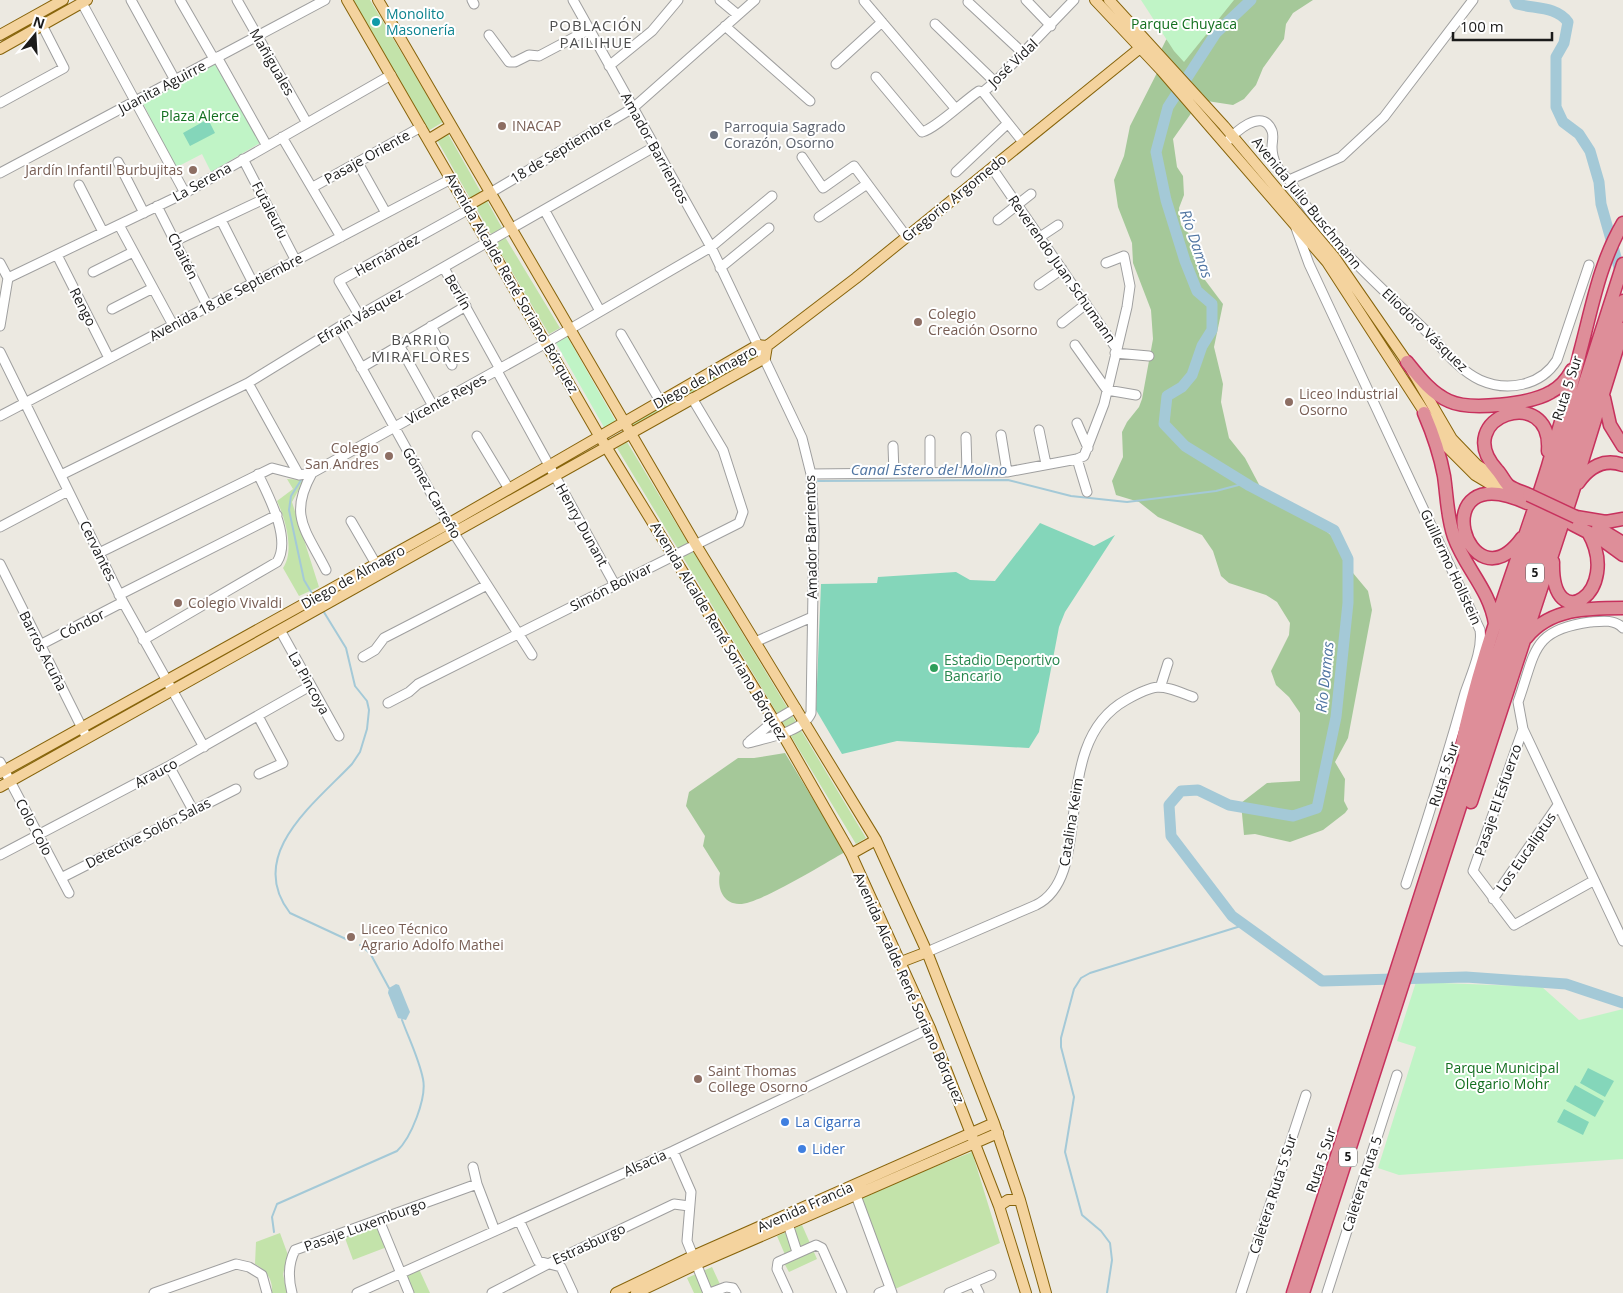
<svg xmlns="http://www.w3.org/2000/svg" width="1623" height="1293" font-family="'Open Sans',sans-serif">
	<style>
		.grass { fill: #c3e3aa }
		.forest { fill: #a5c899 }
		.park { fill: #c0f4c6 }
		.pitch { fill: #84d6ba }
		.water { fill: #a4c9d7 }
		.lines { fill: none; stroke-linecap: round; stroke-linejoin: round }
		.stream { stroke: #a4c9d7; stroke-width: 2 }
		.river { stroke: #a4c9d7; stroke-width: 11 }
		.minor-casing { stroke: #9f9f9f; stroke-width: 11 }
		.major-casing { stroke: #87640b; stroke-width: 12 }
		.highway-casing { stroke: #c7315d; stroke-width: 15 }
		.minor { stroke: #fff; stroke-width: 9 }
		.major { stroke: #f4d39e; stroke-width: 10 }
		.highway { stroke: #de8e99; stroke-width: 12 }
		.highway-bridge-casing { stroke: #c7315d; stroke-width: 15; stroke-linecap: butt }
		.highway-bridge { stroke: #de8e99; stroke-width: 12 }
		.culture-dot { fill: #0f9aa8; stroke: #fff; stroke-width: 2 }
		.education-dot { fill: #8d6e63; stroke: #fff; stroke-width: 2 }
		.worship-dot { fill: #6b7280; stroke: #fff; stroke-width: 2 }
		.leisure-dot { fill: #2e9e5b; stroke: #fff; stroke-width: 2 }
		.shop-dot { fill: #3f7fe0; stroke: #fff; stroke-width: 2 }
		.labels { text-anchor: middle; stroke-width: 4; stroke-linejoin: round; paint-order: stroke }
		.shield { fill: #fff; stroke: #5f5f5f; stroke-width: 1 }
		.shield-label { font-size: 12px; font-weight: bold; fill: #1b1b1b }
		.culture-label { font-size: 14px; fill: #0d838f; stroke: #fff; text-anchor: start }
		.park-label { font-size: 14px; fill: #136f1f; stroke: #fff }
		.street-label { font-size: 14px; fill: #1b1b1b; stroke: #fff }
		.education-label { font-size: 14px; fill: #785e54; stroke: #fff; text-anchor: start }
		.worship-label { font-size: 14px; fill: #5b616d; stroke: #fff; text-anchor: start }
		.leisure-label { font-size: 14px; fill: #27864d; stroke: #fff; text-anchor: start }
		.shop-label { font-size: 14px; fill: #366cbe; stroke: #fff; text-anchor: start }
		.neighbourhood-label { font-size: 15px; letter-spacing: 1px; fill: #4e4e4e; stroke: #fff }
		.water-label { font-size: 15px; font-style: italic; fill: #5075a2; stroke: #fff }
	</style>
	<rect width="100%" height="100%" fill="#ece9e1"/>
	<path class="grass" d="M351,0H370L443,122L428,131Z
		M448,134L482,194L471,200L437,140Z
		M486,199L502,228L491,234L475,206Z
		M505,237L560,328L549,334L495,243Z
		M753,353L754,359L632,427L630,423Z
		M627,442L866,838L856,844L617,448Z
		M287,479L304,480L292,502L319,587L299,596L283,568C295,551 285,518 277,501L293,489Z
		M446,527L449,532L175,685L173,682Z
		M81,731L85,737L10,777L7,771Z
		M972,1152L1000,1243L895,1289L861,1196Z
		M378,1225L387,1247L353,1260L345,1238Z
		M802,1225L817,1259L789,1272L784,1263L786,1257L777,1236Z
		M280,1233L288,1255L283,1274L287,1293H272C273,1279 266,1270 255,1264L256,1242Z
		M712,1267L724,1293H694L687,1278Z
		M419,1269L430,1293H412L404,1275Z"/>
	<path class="forest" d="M1209,0H1313L1293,13L1286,24L1284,39L1263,68L1256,85L1244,99L1233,105L1207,101L1197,105L1173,139L1177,167L1183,176L1184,195L1179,208L1181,225L1192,237L1199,253L1205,280L1223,304L1214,347L1223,384L1221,402L1229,438L1245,458L1264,494L1309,516L1334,538L1349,559L1353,573L1368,591L1372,610L1348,738L1335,762L1345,779L1344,801L1348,809L1345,813L1323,830L1290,842L1255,834L1244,835L1241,803L1267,783L1300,781V713L1289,697L1276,685L1271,671L1289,635L1290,623L1277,602L1266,595L1229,583L1221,576L1213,551L1202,535L1158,517L1139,502L1116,495L1112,481L1123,457L1122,432L1127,422L1139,407L1142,399L1153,339L1151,310L1133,263L1132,243L1118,207L1114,180L1124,156L1130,126L1162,63L1159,54L1166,40Z
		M785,753L845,852C825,863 758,905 739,904C722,903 717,887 720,873L703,846L705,836L686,806L689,792L738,758H754Z"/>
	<path class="park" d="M1141,0H1234L1184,62L1174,51Z
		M215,64L260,143L211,172L202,154L175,168L143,103Z
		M567,336L616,422L605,429L556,343Z
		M1416,982L1542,987L1579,1020L1623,1009V1159L1399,1175L1378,1168L1416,1047L1397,1041Z"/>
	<path class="pitch" d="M208,119L215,133L190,146L183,133Z
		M1040,523L1094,546L1115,535L1065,612L1059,627L1039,732L1029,748L897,741L842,754L816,710L821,584L877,583L878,577L956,572L970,580L995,581Z
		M1588,1068L1614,1081L1605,1097L1580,1083Z
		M1575,1085L1604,1101L1595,1117L1566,1101Z
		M1564,1109L1589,1122L1583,1135L1557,1122Z"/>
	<path class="water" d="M396,984L399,985L410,1012L406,1020L398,1018L388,993L389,988Z"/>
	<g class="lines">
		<path class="stream" d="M303,477L291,496L289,510L304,580L313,595
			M818,481L1008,480L1071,496L1127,502L1216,491L1246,483
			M322,609L346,648L355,686L367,701L369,710L367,729L360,752L352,764C315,803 245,855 290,913L348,940
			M360,945L370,953L389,988
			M274,1232L272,1217L277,1204L397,1151C411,1138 427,1098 423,1079C419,1059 409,1039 402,1020
			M1107,1293L1112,1260L1110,1243L1101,1231L1082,1215L1065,1152L1074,1097L1061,1047V1038L1074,989L1081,978L1090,973L1244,925"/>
		<path class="river" d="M1251,0L1216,33L1168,107L1156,152L1166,200L1185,261L1197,291L1212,304V330L1202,346L1192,375L1182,387L1167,396L1164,424L1185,446L1250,486L1334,530L1348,559V603L1336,717L1317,808L1293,816L1229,805L1198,790L1181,791L1169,805L1171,836L1232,916L1322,981L1466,977L1566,984L1623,1003
			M1515,0L1517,4C1535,9 1556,6 1568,22L1564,43L1556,57V107L1563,122L1579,134L1590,151L1599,182L1601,204L1621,275"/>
		<defs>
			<path id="minor" d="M131,0L175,80
				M180,0L214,59
				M237,0L307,123
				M472,0L474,4
				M573,0L711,247L802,438L811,474L814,529L811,713C803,732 766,738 748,743
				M720,0L738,15
				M1026,0L1051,26
				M864,1L955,108
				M968,2L1024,54
				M82,3L185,193
				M935,24L995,82
				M725,26L810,101
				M489,35L509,62H515L529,55L539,56L588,30
				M217,57L267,146
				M836,64L882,22
				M609,66L652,31L678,0
				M876,77L922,132C935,129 965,100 979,91L983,92L995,82L1074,0
				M983,92L1023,142
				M0,103L64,68L42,25
				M282,137L341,237
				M1225,144C1234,133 1262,106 1272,131C1274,136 1272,142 1272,147C1272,160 1279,172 1289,180L1341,157L1384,117L1473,0
				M802,157L823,188L854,166L906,236
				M243,159L296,261
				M118,162L144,213
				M358,163L386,213
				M992,168L1116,348
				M956,172L1007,124
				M0,173L325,0
				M1289,180C1323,238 1377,283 1424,329C1441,346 1458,370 1480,380C1507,392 1541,386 1557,360L1589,265
				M79,185L103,232
				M313,187L421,127
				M490,193L633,108L755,0
				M157,206L208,307
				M545,211L600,311
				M819,217L867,184
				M221,220L253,283
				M998,220L1031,194
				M119,225L173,325
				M1296,228L1309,264L1480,630C1483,650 1471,675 1465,693C1447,757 1427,821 1406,884
				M1040,237L1058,225
				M175,241L264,199
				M57,255L109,358
				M0,263L8,278L0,326
				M444,268L500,369
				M720,268L769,228
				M93,272L133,252
				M8,278L185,193L391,75
				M1039,285L1062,269
				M112,309L153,288
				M359,315L339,281L469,209
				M1062,323L1086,304
				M431,326L452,365
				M339,327L448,524L532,655
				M621,334L660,401
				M399,345L433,406
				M1075,345L1107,390L1136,395
				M0,352L123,602L204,747
				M1115,353L1149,356
				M361,368L466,306
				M497,371L615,585
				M248,383L299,475
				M0,416L451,179
				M1077,423L1088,448
				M1039,430L1046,464
				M1001,435L1007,472
				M477,436L509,489
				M966,437L967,471
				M893,446L894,473
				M1077,459L1087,492
				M930,472V440
				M312,473C288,516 306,530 326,570
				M811,474L1007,472L1077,459L1084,456L1104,404L1127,307L1130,286L1124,256L1106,263
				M61,475L248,383L339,327L654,147
				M351,521L376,564
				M0,527L68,491
				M99,553L272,468L299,475L312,473L546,343L711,247L772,196
				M0,564L85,734
				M119,595L277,515
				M1623,628C1614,619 1602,621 1590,622C1531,630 1536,652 1518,702L1523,729L1623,941
				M280,630L339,736
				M143,640L277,562C292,539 268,495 258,474
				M755,642L812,617
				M40,645L123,602
				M363,657L375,650L384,638L487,585
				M1161,685L1168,663
				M388,703L409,692L418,684L739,523L743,512L723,450L692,398
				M258,716L283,763L259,774
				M1523,729L1473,871L1514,925L1593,881
				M750,741L774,721L796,708
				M0,762L69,893
				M169,766L193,810
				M0,855L169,766L310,686
				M61,878L236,789
				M1493,899L1558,805
				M927,952L1036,905C1097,875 1047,744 1126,700C1158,682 1160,685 1193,697
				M673,1151L691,1192L687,1241L708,1293
				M473,1167L477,1184
				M854,1190L892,1293
				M379,1220L409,1293
				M519,1220L538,1261L561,1267L573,1293
				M788,1224L797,1252
				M974,1283L979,1293
				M154,1293L236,1264L249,1267L262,1275L267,1293
				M292,1293C288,1278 288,1264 295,1250L477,1184L495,1231
				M357,1293L673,1151L930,1028
				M492,1293L548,1264L674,1204L689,1206
				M710,1293L726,1287L733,1288L736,1293
				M788,1293L777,1269L778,1262L816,1245L822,1248L842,1293
				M879,1293L889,1289
				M949,1293L991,1275
				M1241,1293L1306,1095
				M1327,1293L1397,1075"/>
			<path id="major" d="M347,0L597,432L783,735L851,854L930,1028L999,1206L1026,1293
				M378,0L696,545L876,840L927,952L994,1123L1020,1200L1046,1293
				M1095,0L1161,70L1327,262L1447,447L1475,475L1505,493
				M1109,0L1224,126L1335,258L1407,362L1452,439L1477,465L1508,485
				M0,35L63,0
				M0,49L87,0
				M428,140L451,126
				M467,206L490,193
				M767,346L856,278L1140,48
				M0,773L448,524L758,345L767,346
				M0,787L765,358L767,346
				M851,854L876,840
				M901,962L927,952
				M999,1206L1008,1200H1020
				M616,1293L693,1256L994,1123
				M636,1293L697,1264L998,1133"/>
			<path id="highway" d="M1407,362C1419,377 1431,393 1449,401C1470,411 1531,404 1551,392C1561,387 1567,379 1572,370
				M1604,398L1610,425L1623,446
				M1424,413C1433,434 1440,454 1444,476C1447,496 1447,517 1454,537C1465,568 1490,590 1495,624
				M1578,483C1589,467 1604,458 1623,465
				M1529,495C1523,492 1514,490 1508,485C1504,481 1501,474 1497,470C1449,417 1553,382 1548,451
				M1576,517L1606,522L1623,519
				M1572,524L1601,539L1623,555
				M1598,528L1623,543
				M1522,538C1468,612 1421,455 1527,503
				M1553,562C1551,639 1623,592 1588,532
				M1526,638C1550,608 1588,608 1623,608
				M1461,749C1480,652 1519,560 1548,466C1559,428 1571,390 1580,352C1592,308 1599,264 1623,223
				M1471,802L1572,494L1623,329
				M1293,1293L1623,264
				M1303,1293L1623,301"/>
		</defs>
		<use href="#minor" class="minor-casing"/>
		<use href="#major" class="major-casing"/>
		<use href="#highway" class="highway-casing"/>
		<use href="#minor" class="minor"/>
		<use href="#major" class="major"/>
		<use href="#highway" class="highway"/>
		<defs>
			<path id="highway-bridge" d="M1529,495L1576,517"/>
		</defs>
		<use href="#highway-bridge" class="highway-bridge-casing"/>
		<use href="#highway-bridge" class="highway-bridge"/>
	</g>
	<circle class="culture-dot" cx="376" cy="22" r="5"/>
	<g class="education-dot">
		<circle cx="502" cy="126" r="5"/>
		<circle cx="193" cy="170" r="5"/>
		<circle cx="918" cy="322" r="5"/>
		<circle cx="1289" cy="402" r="5"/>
		<circle cx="389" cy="456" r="5"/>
		<circle cx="178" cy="603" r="5"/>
		<circle cx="351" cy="937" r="5"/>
		<circle cx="698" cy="1079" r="5"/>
	</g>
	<circle class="worship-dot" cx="714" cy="135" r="5"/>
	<circle class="leisure-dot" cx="934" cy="668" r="5"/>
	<g class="shop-dot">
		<circle cx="785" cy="1122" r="5"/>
		<circle cx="802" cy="1149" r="5"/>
	</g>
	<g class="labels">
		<g class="shield">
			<rect x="1526" y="563.5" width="18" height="19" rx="4"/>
			<rect x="1339" y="1147.5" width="18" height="19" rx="4"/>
		</g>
		<g class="shield-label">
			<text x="1535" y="577">5</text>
			<text x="1348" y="1161">5</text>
		</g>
		<g class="culture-label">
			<text x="386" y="19">Monolito<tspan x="386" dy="16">Masonería</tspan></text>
		</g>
		<g class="park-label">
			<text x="1184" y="29">Parque Chuyaca</text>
			<text x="200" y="121">Plaza Alerce</text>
			<text x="1502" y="1073">Parque Municipal<tspan x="1502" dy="16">Olegario Mohr</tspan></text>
		</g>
		<g class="street-label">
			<text transform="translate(272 62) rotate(60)" y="5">Mañiguales</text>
			<text transform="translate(1013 63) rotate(-44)" y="5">José Vidal</text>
			<text transform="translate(162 87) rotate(-28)" y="5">Juanita Aguirre</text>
			<text transform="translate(655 148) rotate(61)" y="5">Amador Barrientos</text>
			<text transform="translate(561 150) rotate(-31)" y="5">18 de Septiembre</text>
			<text transform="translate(367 157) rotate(-29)" y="5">Pasaje Oriente</text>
			<text transform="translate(202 182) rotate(-29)" y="5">La Serena</text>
			<text transform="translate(954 198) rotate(-39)" y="5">Gregorio Argomedo</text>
			<text transform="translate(1307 203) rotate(51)" y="5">Avenida Julio Buschmann</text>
			<text transform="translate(270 210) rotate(63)" y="5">Futaleufu</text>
			<text transform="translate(387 255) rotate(-29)" y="5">Hernández</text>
			<text transform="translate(183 256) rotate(63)" y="5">Chaitén</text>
			<text transform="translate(1062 269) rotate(55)" y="5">Reverendo Juan Schumann</text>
			<text transform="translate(512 283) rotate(60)" y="5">Avenida Alcalde René Soriano Bórquez</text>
			<text transform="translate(458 292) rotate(60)" y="5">Berlín</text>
			<text transform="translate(226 297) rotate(-28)" y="5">Avenida 18 de Septiembre</text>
			<text transform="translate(83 307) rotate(63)" y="5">Rengo</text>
			<text transform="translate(360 316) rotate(-30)" y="5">Efraín Vásquez</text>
			<text transform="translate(1425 330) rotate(44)" y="5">Eliodoro Vásquez</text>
			<text transform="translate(705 377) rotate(-29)" y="5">Diego de Almagro</text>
			<text transform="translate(1567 388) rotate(-72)" y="5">Ruta 5 Sur</text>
			<text transform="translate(446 399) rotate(-29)" y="5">Vicente Reyes</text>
			<text transform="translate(432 493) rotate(60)" y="5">Gómez Carreño</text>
			<text transform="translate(582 525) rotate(61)" y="5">Henry Dunant</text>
			<text transform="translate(811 537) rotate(-91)" y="5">Amador Barrientos</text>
			<text transform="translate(98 551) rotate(64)" y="5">Cervantes</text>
			<text transform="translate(1451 567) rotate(65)" y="5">Guillermo Hollstein</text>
			<text transform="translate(353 577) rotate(-29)" y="5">Diego de Almagro</text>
			<text transform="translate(611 587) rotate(-27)" y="5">Simón Bolívar</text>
			<text transform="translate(82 624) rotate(-27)" y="5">Cóndor</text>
			<text transform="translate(719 631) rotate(59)" y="5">Avenida Alcalde René Soriano Bórquez</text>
			<text transform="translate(43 651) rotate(63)" y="5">Barros Acuña</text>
			<text transform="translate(309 683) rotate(61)" y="5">La Pincoya</text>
			<text transform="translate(156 773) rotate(-28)" y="5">Arauco</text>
			<text transform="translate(1444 774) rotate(-72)" y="5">Ruta 5 Sur</text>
			<text transform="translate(1498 800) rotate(-71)" y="5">Pasaje El Esfuerzo</text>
			<text transform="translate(1071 822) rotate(-81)" y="5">Catalina Keim</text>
			<text transform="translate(34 827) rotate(62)" y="5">Colo Colo</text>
			<text transform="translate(148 833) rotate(-27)" y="5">Detective Solón Salas</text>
			<text transform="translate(1526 852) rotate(-55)" y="5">Los Eucaliptus</text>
			<text transform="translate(909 988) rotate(66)" y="5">Avenida Alcalde René Soriano Bórquez</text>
			<text transform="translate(1321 1160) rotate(-72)" y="5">Ruta 5 Sur</text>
			<text transform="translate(645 1163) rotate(-24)" y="5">Alsacia</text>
			<text transform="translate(1362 1184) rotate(-72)" y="5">Caletera Ruta 5</text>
			<text transform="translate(1273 1194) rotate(-72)" y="5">Caletera Ruta 5 Sur</text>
			<text transform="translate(805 1207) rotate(-24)" y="5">Avenida Francia</text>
			<text transform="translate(365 1225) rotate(-20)" y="5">Pasaje Luxemburgo</text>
			<text transform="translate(589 1244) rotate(-25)" y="5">Estrasburgo</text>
		</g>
		<g class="education-label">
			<text x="512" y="131">INACAP</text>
			<text x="183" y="175" text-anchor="end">Jardín Infantil Burbujitas</text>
			<text x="928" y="319">Colegio<tspan x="928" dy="16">Creación Osorno</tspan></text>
			<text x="1299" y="399">Liceo Industrial<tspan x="1299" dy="16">Osorno</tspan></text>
			<text x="379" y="453" text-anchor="end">Colegio<tspan x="379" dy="16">San Andres</tspan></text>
			<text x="188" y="608">Colegio Vivaldi</text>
			<text x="361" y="934">Liceo Técnico<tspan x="361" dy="16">Agrario Adolfo Mathei</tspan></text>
			<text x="708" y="1076">Saint Thomas<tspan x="708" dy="16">College Osorno</tspan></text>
		</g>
		<g class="worship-label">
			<text x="724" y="132">Parroquia Sagrado<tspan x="724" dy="16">Corazón, Osorno</tspan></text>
		</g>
		<g class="leisure-label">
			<text x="944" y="665">Estadio Deportivo<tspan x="944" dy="16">Bancario</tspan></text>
		</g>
		<g class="shop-label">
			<text x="795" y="1127">La Cigarra</text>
			<text x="812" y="1154">Lider</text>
		</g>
		<g class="neighbourhood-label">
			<text x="596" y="31">POBLACIÓN<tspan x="596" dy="17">PAILIHUE</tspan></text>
			<text x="421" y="345">BARRIO<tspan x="421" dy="17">MIRAFLORES</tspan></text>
		</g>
		<g class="water-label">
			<text transform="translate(1196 244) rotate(71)" y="5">Río Damas</text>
			<text x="929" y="475">Canal Estero del Molino</text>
			<text transform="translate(1325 677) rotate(-84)" y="5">Río Damas</text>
		</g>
	</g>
	<g transform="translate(35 35) rotate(18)" stroke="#ffffff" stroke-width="4" paint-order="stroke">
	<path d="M0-4L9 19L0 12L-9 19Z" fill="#1b1b1b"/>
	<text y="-8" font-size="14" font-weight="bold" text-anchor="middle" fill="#1b1b1b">N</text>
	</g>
	<path d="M1453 32v8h99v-8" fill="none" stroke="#1b1b1b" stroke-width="2.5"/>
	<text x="1460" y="32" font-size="15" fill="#1b1b1b" stroke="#ffffff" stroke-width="4" paint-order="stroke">100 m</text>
</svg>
